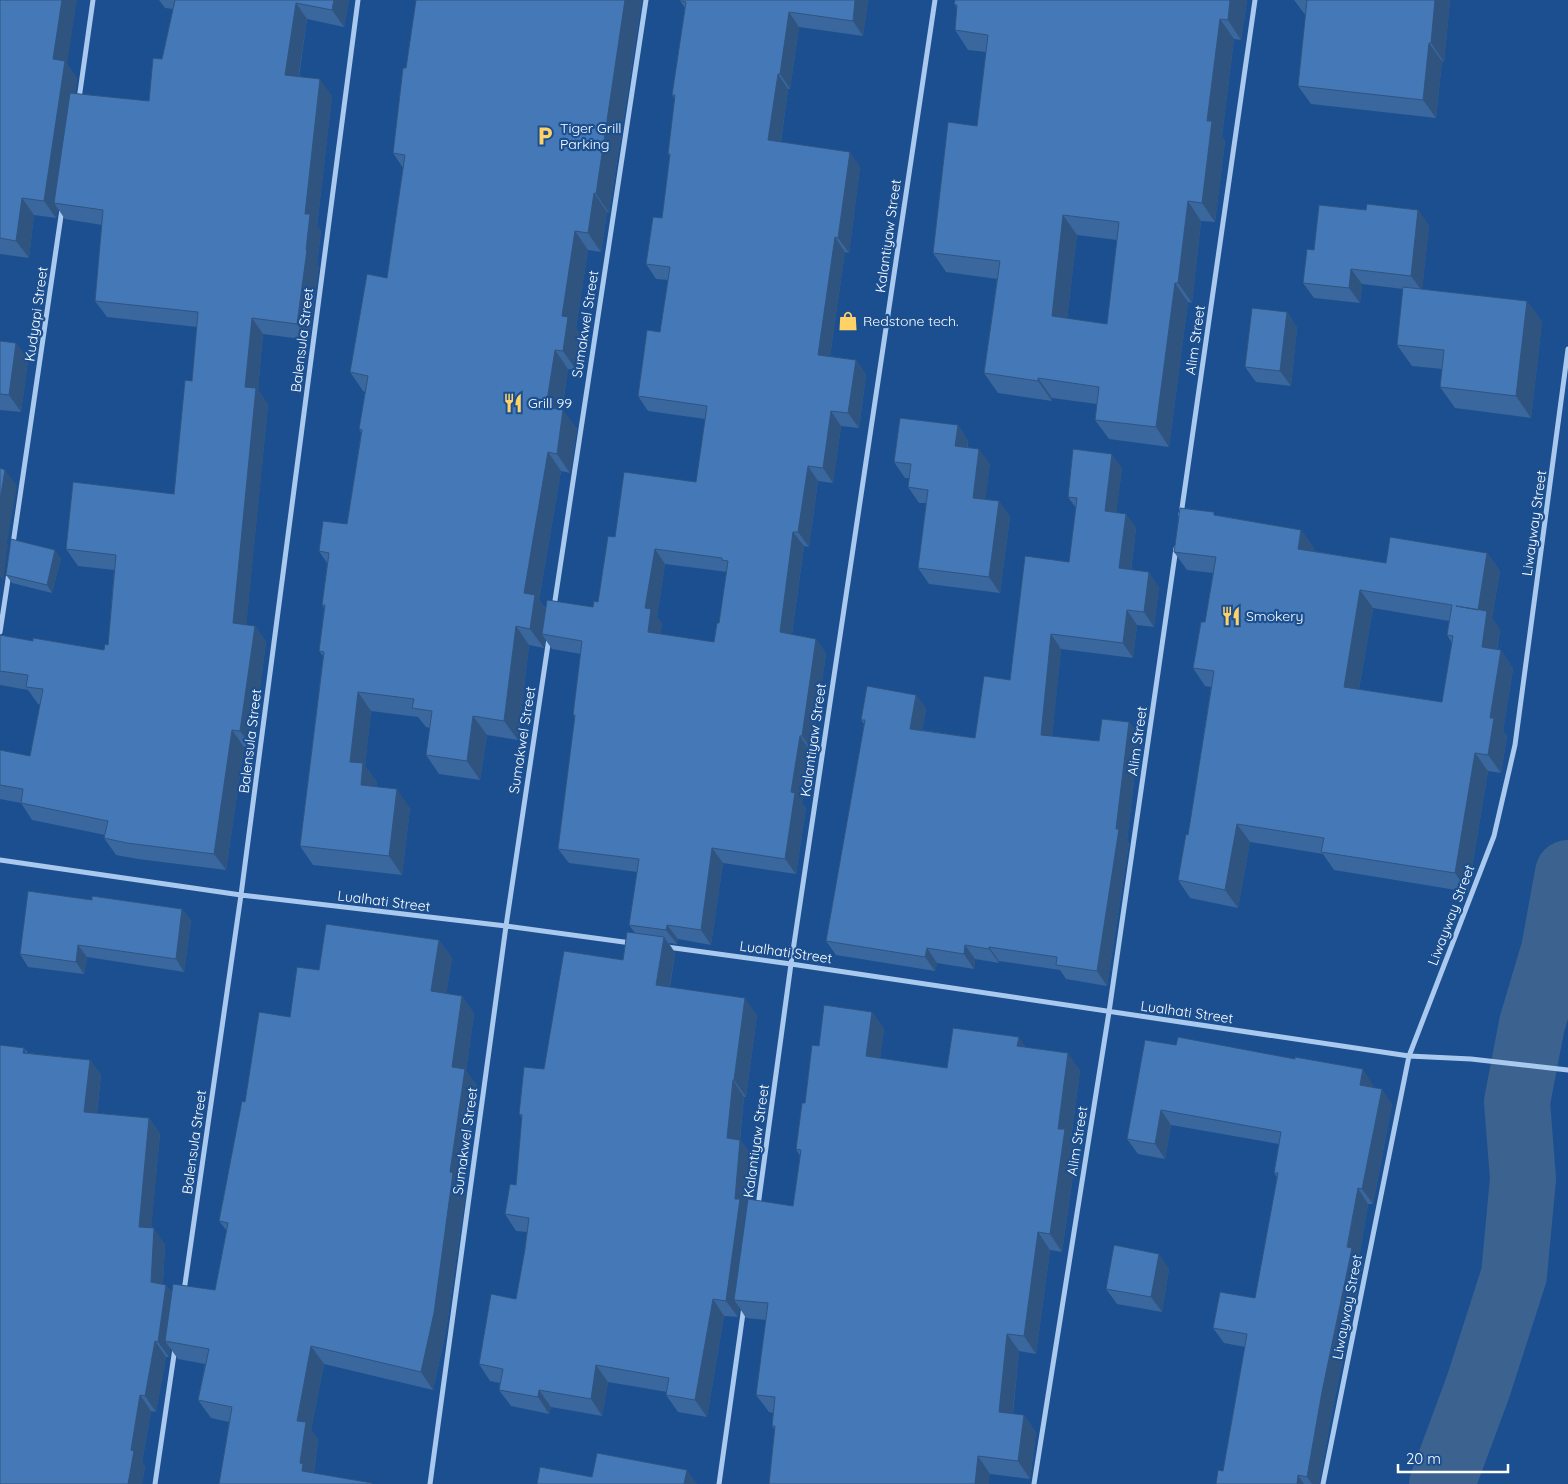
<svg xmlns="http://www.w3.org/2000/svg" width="1568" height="1484" font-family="Quicksand,sans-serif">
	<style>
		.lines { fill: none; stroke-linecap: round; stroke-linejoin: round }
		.river { stroke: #3c6290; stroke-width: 66 }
		.street { stroke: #a9c9ee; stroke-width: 5 }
		.wall { fill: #3a679d; fill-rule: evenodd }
		.shaded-wall { fill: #305480 }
		.building { fill: #4478b7; stroke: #305480; fill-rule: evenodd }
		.labels { text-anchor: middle; stroke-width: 4.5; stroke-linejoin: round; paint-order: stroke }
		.poi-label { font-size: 14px; fill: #fff; stroke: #1b4f8f; text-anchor: start }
		.street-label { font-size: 14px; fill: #fff; stroke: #1b4f8f }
	</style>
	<rect width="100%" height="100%" fill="#1b4f8f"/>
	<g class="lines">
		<path class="river" d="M1442,1484L1478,1387L1514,1275L1523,1179L1517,1102L1532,1024L1554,950L1568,873"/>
		<path class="street" d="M79,99L93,0
			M1181,515L1255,0
			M13,544L62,209
			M554,607L646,0
			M0,632L9,573
			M0,860L241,895L506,926L631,943
			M667,947L791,964L1409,1056L1471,1059L1568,1070
			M758,1206L791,964L935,0
			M184,1291L241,895L358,0
			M155,1484L175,1348
			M430,1484L506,926L549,638
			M719,1484L744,1306
			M1034,1484L1109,1012L1176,548
			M1323,1484L1409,1056L1494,836L1515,745L1568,349"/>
	</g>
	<path class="wall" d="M0,0L67,64L77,78L75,94L149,101L162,59L173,9L165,8L159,0H349L344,27L307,19L299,77L332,96L317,226L321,231L317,265L319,266L309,340L263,334L258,390L268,405L246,625L255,626L266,642L252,748L244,747L226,870L138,859L116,855L104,838L105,835L32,820L21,803L0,799V750L30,756L40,704H38L28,690L0,685V635L33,641L104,650L108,645L114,570L78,566L66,549L174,494L192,381L197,327L107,317L95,301L102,225L65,219L58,209L56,218L34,215L29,258L0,254Z
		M642,0L609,213L607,212L601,252L588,250L576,328L581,336L576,370L568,369L562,410L577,429L570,473L561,471L539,600L546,609L593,607L598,602L615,537L696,482L705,419L648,411L638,396L660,332L668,280L656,279L646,264L662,218L670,157L668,154L675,99L672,95L685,8L680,1L868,0L863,36L799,27L790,89H788L781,142L860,167L849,253L845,252L830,356L856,360L866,375L859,428L841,426L833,483L818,481L809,547L804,546L792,634L816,639L826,654L812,751L810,750L802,803L806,808L796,874L723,863L711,945L678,939L677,944L669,943L675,953L670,987L757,1015L746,1097H744L740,1140L752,1156L747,1205L793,1206L800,1156L796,1149L805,1103L819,1046L872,1012L884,1029L880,1058L947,1068L1026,1047L1080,1070L1071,1139L1077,1147L1062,1252L1050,1250L1036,1354L1019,1351L1013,1414L1024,1415L1036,1433L1030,1479L990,1474L775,1430L772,1426L773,1413L769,1412L756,1395L766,1320L746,1318L739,1307L738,1317L724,1316L707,1417L678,1412L666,1395L667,1392L608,1382L602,1416L551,1407L549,1414L511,1406L499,1390L500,1383L490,1381L479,1364L516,1299L525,1249L527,1232L516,1231L505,1214L516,1185L522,1118L519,1114L544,1069L623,960L635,933L629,925L637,872L569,863L558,849L575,718L573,715L581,654L552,649L545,639L544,648L529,645L518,740L487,735L480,780L439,774L426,755L430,728L426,727L418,717L371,711L365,766L377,782L376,787L410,808L402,875L313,865L300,846L323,656L319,651L324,608L322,605L327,563L319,551L347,524L361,433L359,429L365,392L363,391L350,372L387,278L403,168L393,153L406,68ZM665,564L727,572L719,623L714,642L660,634L662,624L657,617Z
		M955,0H1247L1241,40L1234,39L1222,136L1225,141L1215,222L1201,221L1192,303L1188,302L1169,447L1109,439L1095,420L1097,404L1052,398V401L998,393L984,373L997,279L946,272L933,253L977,126L986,52L968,50L955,30L957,8L954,4ZM1077,235L1117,240L1107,324L1067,319Z
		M1294,0H1450L1444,62L1442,61L1436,118L1311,104L1298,86L1306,16Z
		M1366,210H1418L1429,226L1422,289L1527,301L1542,322L1531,418L1455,408L1440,387L1442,369L1412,366L1397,345L1403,289L1362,284L1360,303L1314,298L1303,283L1314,250Z
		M1287,312L1297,328L1291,386L1256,382L1245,367Z
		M0,341L16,343L28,360L21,412L0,410Z
		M958,425L968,441V447L990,464L985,499L999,501L1010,517L1000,593L929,584L918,568L926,503H919L908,487L910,478H905L894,462Z
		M1122,468L1116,513L1126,514L1136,528L1131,570L1159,587L1154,627L1137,625L1133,658L1061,649L1052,736L1099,741L1129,722L1139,737L1127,841L1129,843L1107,986L1066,979L1060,970L999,961V963L975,959L974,969L937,963L935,971L836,955L826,941L864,724L861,720L916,695L926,709L922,730L975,738L1010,680L1069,562L1076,508L1068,497Z
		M1216,515L1301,530L1314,548L1313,551L1386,563L1487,553L1500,571L1492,618L1500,630L1497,650H1501L1513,669L1503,731L1507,736L1501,773L1488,771L1468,892L1334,870L1323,854L1250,842L1238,908L1190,898L1178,880L1188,835L1211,687L1205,686L1193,668L1205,622L1213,573L1187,570L1174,552ZM1373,608L1449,621L1447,635L1452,643L1442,702L1359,689Z
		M61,558L52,593L12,583L6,575Z
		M92,900L182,909L191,921L184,972L87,957L84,974L28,967L20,954Z
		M439,940L452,958L446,994L462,996L474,1014L466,1071L478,1087L463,1187L466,1191L446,1331L433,1390L324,1364L311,1430L318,1440L314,1473L219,1484L229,1422L211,1418L198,1400L205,1364L178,1359L170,1348L169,1357H166L156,1412L151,1411L142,1462L145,1466L142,1484L24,1048L28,1053L90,1060L101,1075L97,1113L149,1118L160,1134L151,1228L165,1244L163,1284L166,1285L172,1293L215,1290L227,1231L219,1221L245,1102L290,1017L319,970Z
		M1145,1040L1373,1085V1088L1392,1104L1373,1204H1368L1359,1258L1363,1263L1333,1407L1319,1484H1216L1223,1471L1245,1347L1224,1343L1213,1328L1255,1298L1277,1177L1274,1173L1279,1144L1171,1125L1165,1159L1138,1154L1127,1139Z
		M1169,1269L1162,1312L1117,1304L1106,1289Z"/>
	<path class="shaded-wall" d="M62,0H77L67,64L77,78L59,204L54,203L58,209L56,218L44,201L53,59Z
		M334,0H349L344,27L332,10Z
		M625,0H642L609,213L596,194Z
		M855,0H868L863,36L853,21Z
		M1230,0H1247L1241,40L1228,20Z
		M1435,0H1450L1444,62L1431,43Z
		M296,3L307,19L296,92L285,75Z
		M789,12L799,27L790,89L780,74Z
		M1220,19L1234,39L1222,136L1225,141L1215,222L1202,203L1207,121Z
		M1429,43L1442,61L1436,118L1423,100Z
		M778,74L788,89L779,155L768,140Z
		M320,79L332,96L317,226L321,231L317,265L319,266L309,340L297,324L306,250L305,214Z
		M850,152L860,167L849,253L838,238Z
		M594,193L607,212L601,252L588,233Z
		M22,198L34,215L29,258L16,241Z
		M1188,201L1201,221L1192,303L1178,283Z
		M1418,210L1429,226L1422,291L1411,276Z
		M1063,215L1077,235L1065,336L1052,316Z
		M575,231L588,250L576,328L581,336L576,370L563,351L562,316Z
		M835,237L845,252L828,370L818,355Z
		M1351,269L1362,284L1360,303L1349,288Z
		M1175,283L1188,302L1169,447L1156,427Z
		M1527,301L1542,322L1531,418L1516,396Z
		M1287,312L1297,328L1291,386L1280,371Z
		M252,318L263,334L258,390L268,405L245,639L233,623L245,387Z
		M16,343L28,360L21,412L9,395Z
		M555,350L568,369L559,426L546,407Z
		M856,360L866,375L859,428L848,413Z
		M1038,378L1052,398V401L1038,381Z
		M563,410L577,429L570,473L557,454Z
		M831,411L841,426L833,483L823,468Z
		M958,425L968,441L966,461L955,446Z
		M979,449L990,464L984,513L973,498Z
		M548,452L561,471L539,600L549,614L542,634L545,639L544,648L530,629L524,593Z
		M1112,454L1122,468L1115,525L1105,511Z
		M808,466L818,481L809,547L798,532Z
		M5,470L17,486L7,543L8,545L3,581L0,576V500Z
		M999,501L1010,517L1000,593L989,577Z
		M1126,514L1136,528L1129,583L1119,568Z
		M1301,530L1314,548L1310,567L1298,549Z
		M793,532L804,546L790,647L780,632Z
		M655,549L665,564L657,617L662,624L658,647L648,632L645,608Z
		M55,550L61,558L52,593L47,585Z
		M1487,553L1500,571L1492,618L1500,630L1494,665L1482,647L1478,610Z
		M1149,572L1159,587L1154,627L1144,612Z
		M1360,590L1373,608L1356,705L1344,687Z
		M1127,610L1137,625L1133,658L1123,643Z
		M255,626L266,642L252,748L240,731Z
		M516,626L529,645L518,740L504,721Z
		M1051,634L1061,649L1051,749L1041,735Z
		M816,639L826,654L812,751L802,736Z
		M1501,650L1513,669L1503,731L1507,736L1501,773L1488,755L1490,718Z
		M358,692L371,711L365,766L377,782L374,804L361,785L350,762Z
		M916,695L926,709L920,743L910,729Z
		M473,716L487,735L480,780L467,761Z
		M1129,722L1139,737L1127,841L1129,843L1107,986L1097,971L1116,829Z
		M232,730L244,747L226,870L214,854Z
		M800,736L810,750L802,803L806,808L796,874L785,859L791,792Z
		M1475,753L1488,771L1468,892L1455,873Z
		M397,789L410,808L402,875L389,856Z
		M1237,824L1250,842L1238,908L1225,890Z
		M712,848L723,863L711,945L701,930Z
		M182,909L191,921L184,972L176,959Z
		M667,925L678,939L677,944L666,930Z
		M664,937L675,953L667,1002L656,985Z
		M439,940L452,958L444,1009L431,991Z
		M78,945L87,957L84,974L76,962Z
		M965,945L975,959L974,969L964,954Z
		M989,947L999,961V963L989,949Z
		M927,948L937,963L935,971L925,957Z
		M462,996L474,1014L466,1071L478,1087L463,1187L466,1191L446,1331L433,1390L421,1372L450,1172L452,1067Z
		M745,998L757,1015L746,1097L734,1080Z
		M872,1012L884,1029L878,1074L866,1056Z
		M1019,1037L1031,1054L1017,1046Z
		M1068,1053L1080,1070L1071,1139L1077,1147L1062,1252L1050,1234L1058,1129Z
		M90,1060L101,1075L95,1127L84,1112Z
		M1363,1069L1373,1085L1371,1100L1360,1085Z
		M733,1080L744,1097L738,1155L727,1138Z
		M1382,1089L1392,1104L1373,1204L1362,1189Z
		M1161,1110L1171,1125L1165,1159L1155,1144Z
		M149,1118L160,1134L150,1243L139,1227Z
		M740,1140L752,1156L747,1209L734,1300L739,1307L738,1317L726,1301Z
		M1358,1188L1368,1204L1359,1258L1363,1263L1333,1407L1319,1484H1312L1307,1477Z
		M154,1228L165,1244L162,1298L151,1282Z
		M1038,1232L1050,1250L1036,1354L1024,1336Z
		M1159,1254L1169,1269L1162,1312L1151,1297Z
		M166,1285L177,1300L165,1341L170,1348L169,1357L158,1342Z
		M713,1299L724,1316L707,1417L695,1400Z
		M1007,1334L1019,1351L1011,1429L999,1412Z
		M155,1341L166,1357L156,1412L145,1396Z
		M311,1346L324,1364L311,1430L318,1440L313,1478L302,1471L300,1463L297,1421Z
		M596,1365L608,1382L602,1416L591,1399Z
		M539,1390L551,1407L549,1414L538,1397Z
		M140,1395L151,1411L142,1462L145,1466L142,1484H128L131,1450Z
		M1024,1415L1036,1433L1030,1479L1018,1461Z
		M978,1456L990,1474L989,1484H975Z
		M687,1470L697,1484H684Z
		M1298,1475L1304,1484H1297Z"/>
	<path class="building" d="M0,0H62L53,59L65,61L44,201L22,198L16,241L0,238Z
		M175,0H334L332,10L296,3L285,75L320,79L305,214H310L306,250H307L297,324L252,318L245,387L256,388L233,623L255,626L240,731L232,730L214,854L127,843L104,838L108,821L21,803L23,789L0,785V750L30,756L43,689L26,687L28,675L0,671V635L33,641V638L104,650L105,644L108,645L116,555L66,549L73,482L174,494L185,380L192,381L198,312L95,301L103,210L54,203L70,93L149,101L153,58L162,59Z
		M416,0H625L596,194L594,193L588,233L575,231L562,316L568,317L563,351L555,350L546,407L563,410L557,454L548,452L524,593L535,595L530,629L516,626L504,721L473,716L467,761L426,755L432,711L412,708L414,699L358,692L350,762L363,763L361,785L397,789L389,856L300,846L324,652L319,651L325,605H322L329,553L319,551L323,521L347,524L362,430L359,429L368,376L350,372L367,274L387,278L405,155L393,153L403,68H406Z
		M680,0H855L853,21L789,12L780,74H778L768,140L850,152L838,238L835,237L818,355L856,360L848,413L831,411L823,468L808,466L798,532H793L780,632L816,639L802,736H800L791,792L795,793L785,859L712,848L701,930L667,925L666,930L629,925L639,859L558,849L575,715H573L582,641L542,634L547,600L593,607L594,601L598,602L608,536L615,537L624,472L696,482L707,406L638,396L647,330L660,332L670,267L646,264L653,217L662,218L670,154H668L675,95H672L686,2L680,1ZM655,549L722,558V560L728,561L719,623H717L714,642L648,632L651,609L645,608Z
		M955,0H1230L1228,20L1220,19L1207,121H1212L1202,203L1188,201L1178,283H1175L1156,427L1095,420L1099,387L1038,378V381L984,373L1000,261L933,253L948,122L977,126L988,35L955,30L957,5L954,4ZM1063,215L1119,222L1107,324L1052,316Z
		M1306,0H1435L1431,43H1429L1423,100L1298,86L1307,0Z
		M1367,204L1418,210L1411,276L1351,269L1349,288L1303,283L1307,249L1314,250L1319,205L1366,210Z
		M1403,287L1527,301L1516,396L1440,387L1444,350L1397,345Z
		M1252,308L1287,312L1280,371L1245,367Z
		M0,341L16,343L9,395L0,394Z
		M900,418L958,425L955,446L979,449L973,498L999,501L989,577L918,568L928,490L908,487L911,464L894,462Z
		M1073,449L1112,454L1105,511L1126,514L1119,568L1149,572L1144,612L1127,610L1123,643L1051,634L1041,735L1099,741L1102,719L1129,722L1116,829H1119L1097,971L1056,965L1057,957L989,947V949L965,945L964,954L927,948L925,957L826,941L865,720H861L867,686L916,695L910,729L975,738L984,676L1010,680L1025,556L1069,562L1077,498L1068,497Z
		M0,468L5,470L0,500Z
		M1180,508L1214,512V515L1301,530L1298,549L1386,563L1390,537L1487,553L1478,610L1456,606L1487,611L1482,647L1501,650L1490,718H1494L1488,755L1475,753L1455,873L1321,852L1324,838L1237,824L1225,890L1178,880L1186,834L1188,835L1214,671L1193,668L1201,622H1205L1216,557L1174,552ZM1360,590L1452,605L1447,635L1453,636L1442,702L1344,687Z
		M11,539L55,550L47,585L6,575Z
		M28,891L92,900V896L182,909L176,959L78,945L76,962L20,954Z
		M326,924L439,940L431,991L462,996L452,1067L465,1069L450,1172L453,1173L434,1313L421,1372L311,1346L297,1421L306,1422L300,1463L303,1464L302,1471L372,1483V1484H219L232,1407L198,1400L209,1349L165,1341L173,1284L215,1290L228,1223L219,1221L242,1101L245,1102L259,1012L290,1017L297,967L319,970Z
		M627,932L664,937L656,985L745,998L734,1080H733L727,1138L740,1140L735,1199H740L726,1301L713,1299L695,1400L666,1395L669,1378L596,1365L591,1399L539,1390L538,1397L499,1390L503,1369L479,1364L491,1294L516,1299L525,1249L529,1218L505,1214L510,1184L516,1185L522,1115L519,1114L524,1067L544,1069L564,951L623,960Z
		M824,1005L872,1012L866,1056L947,1068L953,1028L1019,1037L1017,1046L1068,1053L1058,1129H1065L1050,1234L1038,1232L1024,1336L1007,1334L999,1412L1024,1415L1018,1461L978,1456L975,1484H769L775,1426H772L775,1397L756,1395L768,1303L734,1300L748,1199L793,1206L801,1150L796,1149L802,1103H805L812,1045L819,1046Z
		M1178,1037L1295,1059V1057L1363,1069L1360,1085L1382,1089L1362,1189L1358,1188L1347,1247L1352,1248L1322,1392L1307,1477L1298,1475L1297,1484H1216L1218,1470L1223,1471L1247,1334L1213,1328L1220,1292L1255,1298L1278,1173H1274L1281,1132L1161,1110L1155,1144L1127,1139L1145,1040L1176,1045Z
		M0,1045L24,1048L23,1053L90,1060L84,1112L149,1118L139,1227L154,1228L151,1282L166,1285L158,1342L155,1341L145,1396L140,1395L131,1450L134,1451L128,1484H0Z
		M1114,1245L1159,1254L1151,1297L1106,1289Z
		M597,1453L687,1470L684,1484H537L540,1467L592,1477Z"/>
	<defs>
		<symbol id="parking-bare" viewBox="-9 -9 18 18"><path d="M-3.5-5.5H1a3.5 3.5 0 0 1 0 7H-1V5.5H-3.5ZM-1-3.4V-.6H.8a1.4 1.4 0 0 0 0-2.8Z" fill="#ffd166" stroke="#1b4f8f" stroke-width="2.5" paint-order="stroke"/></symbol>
		<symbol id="shop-bare" viewBox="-9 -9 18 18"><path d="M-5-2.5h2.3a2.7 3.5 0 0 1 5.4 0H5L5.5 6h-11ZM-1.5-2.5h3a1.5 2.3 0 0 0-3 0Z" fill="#ffd166" stroke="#1b4f8f" stroke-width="2.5" paint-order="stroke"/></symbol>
		<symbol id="restaurant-bare" viewBox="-9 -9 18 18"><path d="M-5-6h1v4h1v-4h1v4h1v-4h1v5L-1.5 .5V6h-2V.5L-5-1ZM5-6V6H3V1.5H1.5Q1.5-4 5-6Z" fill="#ffd166" stroke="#1b4f8f" stroke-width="2.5" paint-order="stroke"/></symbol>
	</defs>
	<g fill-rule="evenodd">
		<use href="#parking-bare" x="531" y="122" width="28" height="28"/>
		<use href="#shop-bare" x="834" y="307" width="28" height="28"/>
		<use href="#restaurant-bare" x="499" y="389" width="28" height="28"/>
		<use href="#restaurant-bare" x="1217" y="602" width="28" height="28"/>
	</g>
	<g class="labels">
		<g class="poi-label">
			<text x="560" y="133">Tiger Grill<tspan x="560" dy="16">Parking</tspan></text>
			<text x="863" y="326">Redstone tech.</text>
			<text x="528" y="408">Grill 99</text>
			<text x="1246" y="621">Smokery</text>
		</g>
		<g class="street-label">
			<text transform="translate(888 236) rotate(-82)" y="5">Kalantiyaw Street</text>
			<text transform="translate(36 314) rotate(-82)" y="5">Kudyapi Street</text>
			<text transform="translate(585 324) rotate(-81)" y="5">Sumakwel Street</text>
			<text transform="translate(302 340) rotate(-83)" y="5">Balensula Street</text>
			<text transform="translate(1195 340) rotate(-82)" y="5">Alim Street</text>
			<text transform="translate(1534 523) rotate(-82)" y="5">Liwayway Street</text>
			<text transform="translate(522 740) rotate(-81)" y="5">Sumakwel Street</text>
			<text transform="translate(813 740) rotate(-82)" y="5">Kalantiyaw Street</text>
			<text transform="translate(250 741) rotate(-83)" y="5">Balensula Street</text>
			<text transform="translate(1137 741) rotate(-82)" y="5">Alim Street</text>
			<text transform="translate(384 901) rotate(7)" y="5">Lualhati Street</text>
			<text transform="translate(1451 915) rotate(-69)" y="5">Liwayway Street</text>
			<text transform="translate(786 952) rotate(8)" y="5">Lualhati Street</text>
			<text transform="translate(1187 1012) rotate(8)" y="5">Lualhati Street</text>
			<text transform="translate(465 1141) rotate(-82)" y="5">Sumakwel Street</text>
			<text transform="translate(756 1141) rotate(-82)" y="5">Kalantiyaw Street</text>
			<text transform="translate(1077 1141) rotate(-81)" y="5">Alim Street</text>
			<text transform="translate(194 1142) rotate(-82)" y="5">Balensula Street</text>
			<text transform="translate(1347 1307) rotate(-79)" y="5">Liwayway Street</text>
		</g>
	</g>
	<path d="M1398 1464v8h110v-8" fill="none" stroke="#ffffff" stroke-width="2.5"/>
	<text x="1406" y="1464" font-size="15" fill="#ffffff" stroke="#1b4f8f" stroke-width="4" paint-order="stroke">20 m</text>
</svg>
